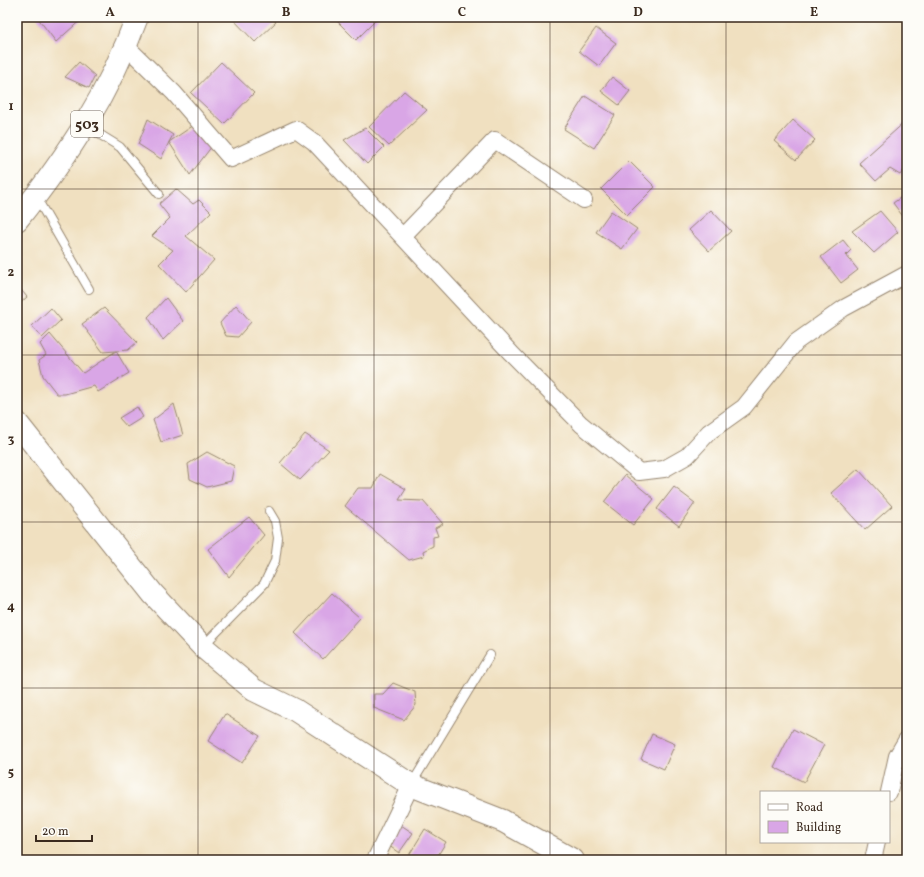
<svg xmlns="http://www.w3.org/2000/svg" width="924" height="877" font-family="Vollkorn,serif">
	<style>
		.building { fill: #d9a6e6 }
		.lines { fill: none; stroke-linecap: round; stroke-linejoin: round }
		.lane-casing { stroke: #96856f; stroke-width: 10 }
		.street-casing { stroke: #96856f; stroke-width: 18 }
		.secondary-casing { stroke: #96856f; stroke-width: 24 }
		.primary-casing { stroke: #96856f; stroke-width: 24 }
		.lane { stroke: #fff; stroke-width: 8 }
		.street { stroke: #fff; stroke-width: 16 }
		.secondary { stroke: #fff; stroke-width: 22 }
		.primary { stroke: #fff; stroke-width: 22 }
		.grid { fill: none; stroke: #3b2a1e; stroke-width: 1; stroke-opacity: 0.55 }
		.labels { text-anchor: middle; stroke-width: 4; stroke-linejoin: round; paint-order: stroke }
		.shield { fill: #fdfcf7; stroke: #75695f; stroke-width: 1 }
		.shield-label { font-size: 15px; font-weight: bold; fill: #3b2a1e }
		.neatline { fill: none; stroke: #3b2a1e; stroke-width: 1.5 }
		.grid-label { font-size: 13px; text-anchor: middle; font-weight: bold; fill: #3b2a1e }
	</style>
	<rect width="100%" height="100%" fill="#fdfcf7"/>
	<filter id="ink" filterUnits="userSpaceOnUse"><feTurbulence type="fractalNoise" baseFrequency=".025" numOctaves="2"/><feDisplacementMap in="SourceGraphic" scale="8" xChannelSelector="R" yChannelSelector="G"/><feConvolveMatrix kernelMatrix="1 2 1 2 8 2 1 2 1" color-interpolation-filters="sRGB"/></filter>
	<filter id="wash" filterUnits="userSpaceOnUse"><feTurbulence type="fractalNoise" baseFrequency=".012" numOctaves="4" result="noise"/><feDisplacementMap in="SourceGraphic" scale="16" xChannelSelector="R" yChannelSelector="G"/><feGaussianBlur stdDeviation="0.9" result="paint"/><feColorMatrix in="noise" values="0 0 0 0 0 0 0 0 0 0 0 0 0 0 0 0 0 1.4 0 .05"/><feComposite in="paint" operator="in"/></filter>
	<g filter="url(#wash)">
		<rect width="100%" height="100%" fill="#f0e0c0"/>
		<g id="blocks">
			<path class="building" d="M37,17H84L56,42Z
				M231,17H271L276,22L255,42Z
				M333,17H379L356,40Z
				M596,28L616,43L599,66L579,51Z
				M79,62L95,76L89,88L65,77Z
				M221,62L254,93L224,124L191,93Z
				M612,77L630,91L619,105L601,91Z
				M404,91L427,110L389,146L369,127Z
				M585,96L615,115L594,148L564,129Z
				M148,119L173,135L169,142L194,125L212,146L190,175L169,142L161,159L138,144Z
				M793,120L815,140L796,160L774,141Z
				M907,120V166L900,175L890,169L876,181L859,163Z
				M365,128L384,147L367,164L344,140Z
				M629,161L655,187L627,215L601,189Z
				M176,189L193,204L199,200L211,212L186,236L214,260L186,292L159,264L173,250L152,236L170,218L159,204Z
				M907,193V222L893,203Z
				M711,210L731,231L709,251L689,230Z
				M611,211L637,229L622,249L596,232Z
				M880,211L898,232L874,253L852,231Z
				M843,240L851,250L846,255L858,270L841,283L821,257Z
				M17,285L27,297L17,306Z
				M166,298L183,321L163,340L148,317Z
				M236,305L251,322L238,337L226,336L220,323Z
				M51,308L61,320L42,338L32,326Z
				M104,308L137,342L128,350L116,351L129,373L98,392L94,386L65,394H57L43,376L39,360L46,355L40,344L50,334L83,373L116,351L103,352L82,324Z
				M174,404L183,435L161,442L153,420Z
				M137,407L143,417L127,427L119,418Z
				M305,434L329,450L300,480L280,463Z
				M207,452L234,466L231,481L207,487L190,479L188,464Z
				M858,469L892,506L865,530L831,493Z
				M380,474L406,489L399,500L423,501L443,524L435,528L438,536L433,537V546L423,551L424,556L409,560L345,506L358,488H373Z
				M625,475L654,499L633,525L604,502Z
				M674,487L695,503L679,526L657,509Z
				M249,517L264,535L229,577L208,549Z
				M332,593L360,618L323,659L295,633Z
				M393,683L415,692L416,705L404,720L374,708V694H383Z
				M225,714L260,736L242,763L208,741Z
				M793,729L824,745L804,782L774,767Z
				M652,734L675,744L664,769L641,759Z
				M401,825L413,833L399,853L388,845Z
				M425,829L446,842L435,860H406Z"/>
		</g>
	</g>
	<g filter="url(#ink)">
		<use href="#blocks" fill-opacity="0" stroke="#96856f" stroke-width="1"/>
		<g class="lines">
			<defs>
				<path id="lane" d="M86,126L120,147L159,194
					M36,197L89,289
					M203,646L264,584L275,561L278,538L275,521L269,511
					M411,785L490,655"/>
				<path id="street" d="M126,46L174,93L231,159L296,129L314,142L511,353L581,424L639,472L664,469L687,456L709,432L744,407L796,342L844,308L907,274
					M403,236L495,140L584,200
					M889,792L897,756L907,739
					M375,860L411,785
					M873,860L877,842"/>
				<path id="secondary" d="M17,423L153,594L203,647L254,690L295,710L411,785L503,821L573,860"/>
				<path id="primary" d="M17,220C67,157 109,94 137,17"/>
			</defs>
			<use href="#lane" class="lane-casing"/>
			<use href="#street" class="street-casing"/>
			<use href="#secondary" class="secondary-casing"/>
			<use href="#primary" class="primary-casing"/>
			<use href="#lane" class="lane"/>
			<use href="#street" class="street"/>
			<use href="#secondary" class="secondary"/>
			<use href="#primary" class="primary"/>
		</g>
	</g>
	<path class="grid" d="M198,17V860M374,17V860M550,17V860M726,17V860M17,189H907M17,355H907M17,522H907M17,688H907"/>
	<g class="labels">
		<rect class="shield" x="71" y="111" width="32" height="26" rx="3"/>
		<g class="shield-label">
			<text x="87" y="129">503</text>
		</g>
	</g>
	<rect width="924" height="877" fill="none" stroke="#fdfcf7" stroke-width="44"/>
	<rect x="760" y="791" width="130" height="52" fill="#fdfcf7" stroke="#afa8a0"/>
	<rect x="768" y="804" width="20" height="6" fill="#ffffff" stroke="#afa8a0"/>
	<text x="796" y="811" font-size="12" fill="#3b2a1e">Road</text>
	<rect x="768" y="821" width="20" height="12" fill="#d9a6e6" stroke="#afa8a0"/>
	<text x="796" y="831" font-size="12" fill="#3b2a1e">Building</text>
	<path d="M36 835v6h56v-6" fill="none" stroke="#3b2a1e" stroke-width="2"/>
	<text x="42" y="835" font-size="12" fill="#3b2a1e" stroke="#fdfcf7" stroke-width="3" paint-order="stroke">20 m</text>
	<rect x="22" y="22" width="880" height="833" class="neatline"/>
	<g class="grid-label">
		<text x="110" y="16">A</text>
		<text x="286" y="16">B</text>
		<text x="462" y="16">C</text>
		<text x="638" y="16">D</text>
		<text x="814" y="16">E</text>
		<text x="11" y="110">1</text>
		<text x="11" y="276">2</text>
		<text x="11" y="443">3</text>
		<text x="11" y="610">4</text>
		<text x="11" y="776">5</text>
	</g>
</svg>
